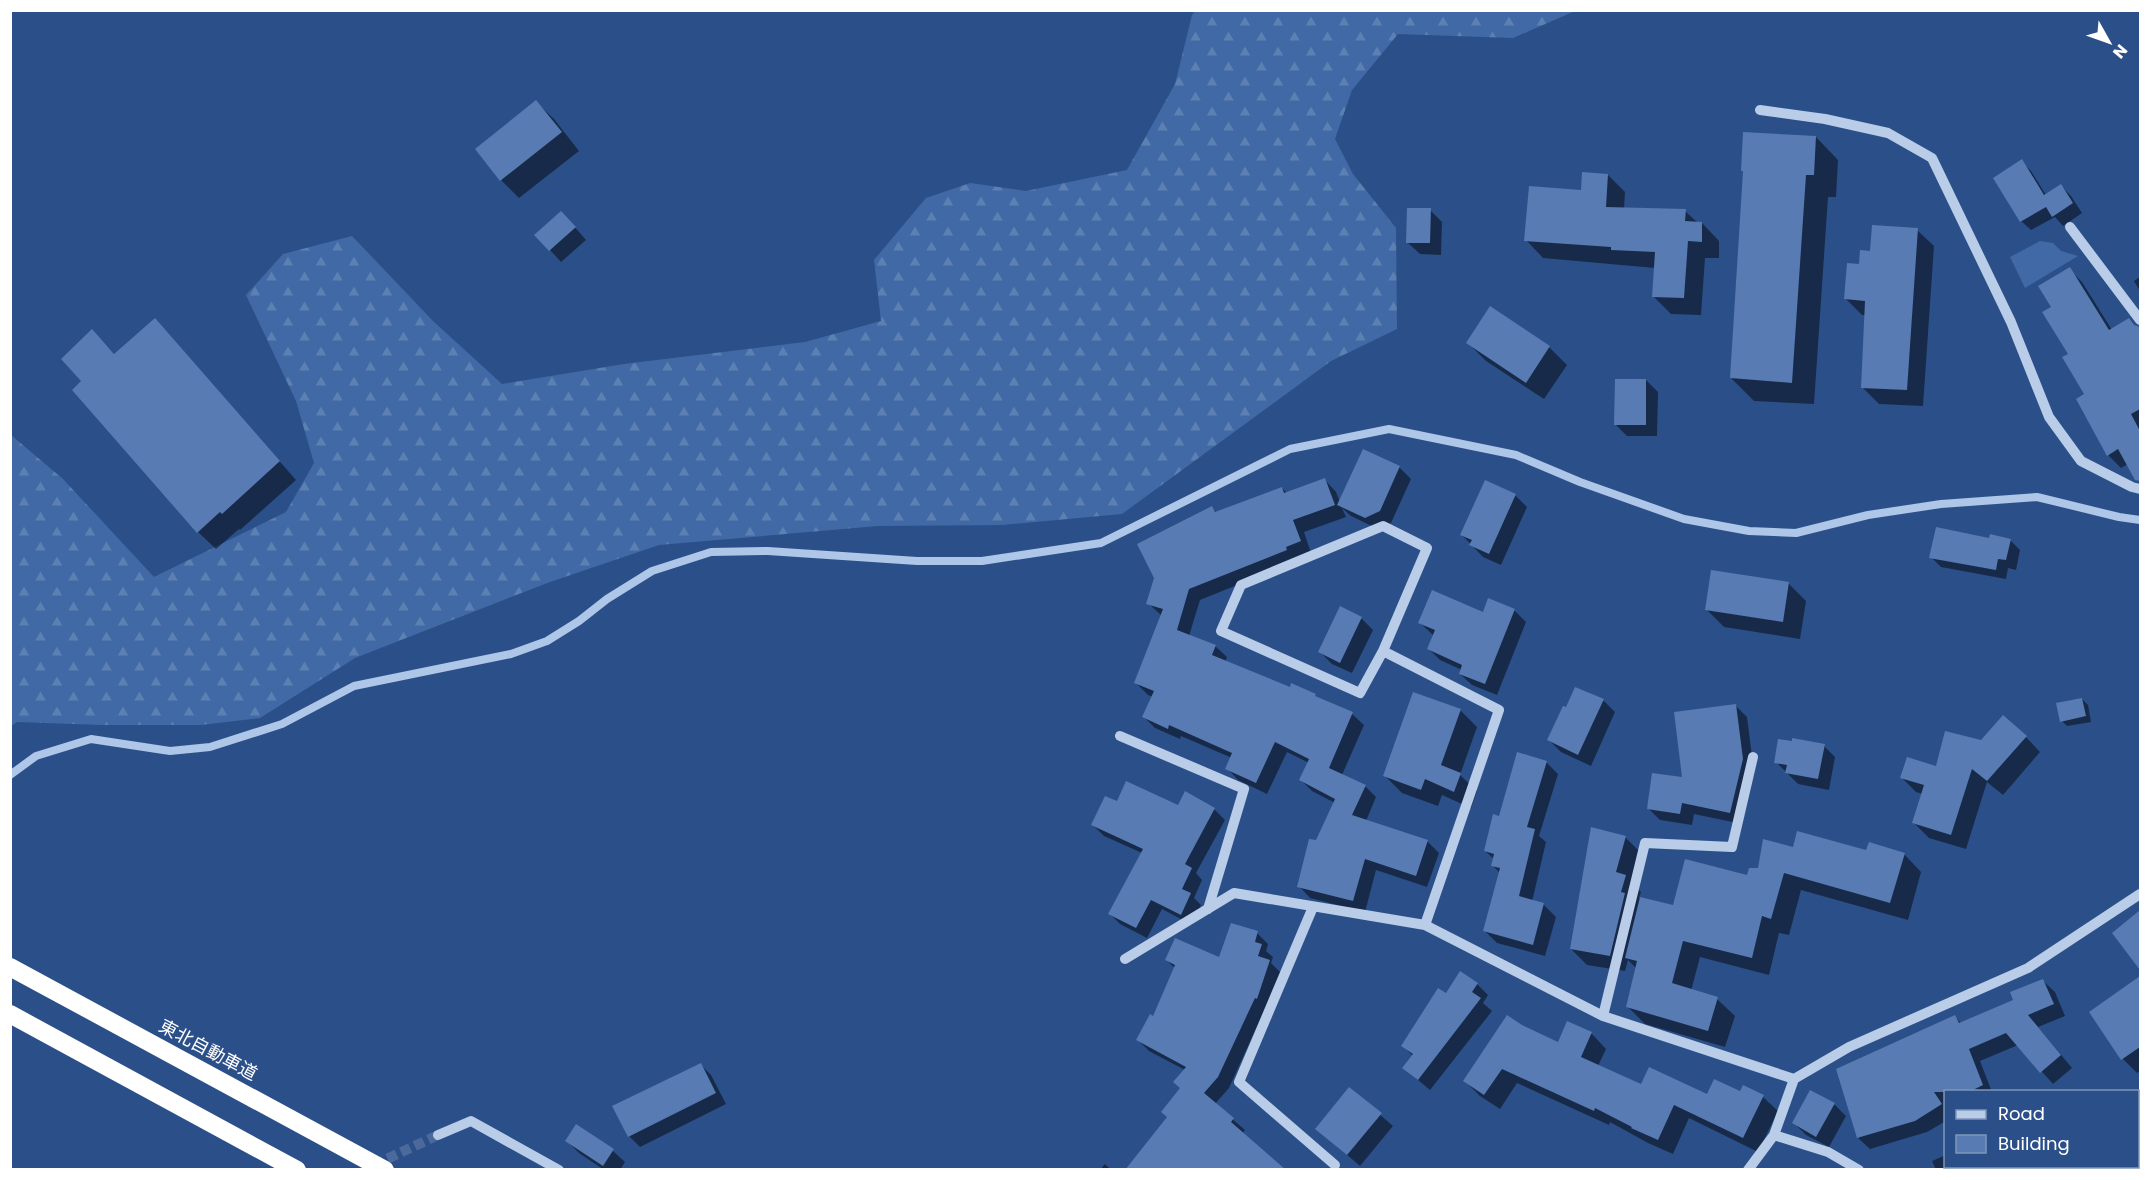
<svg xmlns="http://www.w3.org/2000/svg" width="2151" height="1180" font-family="Poppins,'Noto Sans JP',sans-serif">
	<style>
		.green { fill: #4069a5 }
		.forest { fill: url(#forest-firs) }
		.shadow { fill: #0007 }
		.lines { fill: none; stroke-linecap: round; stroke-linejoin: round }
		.stream { stroke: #aec6e8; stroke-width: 8 }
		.building { fill: #577bb2 }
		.minor-tunnel { stroke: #4b6a9b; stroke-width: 10; stroke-dasharray: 10 5; stroke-linecap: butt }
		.minor { stroke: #b9cce8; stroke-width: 10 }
		.highway { stroke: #fff; stroke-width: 18 }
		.labels { text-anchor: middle; stroke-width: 6; stroke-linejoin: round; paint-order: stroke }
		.street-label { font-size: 18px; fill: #fff; stroke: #2b5089 }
	</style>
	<defs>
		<pattern id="forest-firs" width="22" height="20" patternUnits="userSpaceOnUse" patternTransform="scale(1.5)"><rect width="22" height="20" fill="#4069a5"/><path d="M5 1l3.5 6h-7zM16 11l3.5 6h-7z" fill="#5d80b2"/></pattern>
	</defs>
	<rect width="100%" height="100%" fill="#2b5089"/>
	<path class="green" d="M2040,241L2053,243L2061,251L2078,256L2025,288L2010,257Z"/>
	<path class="forest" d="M1196,10L1575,11L1513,38L1398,34L1352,90L1335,139L1353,174L1396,228L1397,329L1331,361L1122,514L1002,525L878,526L659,545L550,582L355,658L260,718L201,725H102L17,722L11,726V435L63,479L154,577L286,512L314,463L296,401L246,295L283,254L352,236L433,321L502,384L624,364L805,342L881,321L874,260L926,198L970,183L1026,191L1127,170L1175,84L1192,15Z"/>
	<path class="shadow" d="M536,102L554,119L579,151L519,198L501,180L477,149Z
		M1816,137L1838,160L1836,197H1828L1814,404L1754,401L1731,378L1745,173L1742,170Z
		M2021,161L2031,171L2046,195L2061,186L2071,196L2082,213L2063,226L2055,217L2031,230L2021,221Z
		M1608,175L1625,192L1624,209L1685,211L1698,223H1702L1719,241V258H1705L1701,315L1671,314L1653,296L1655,268L1543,258L1526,240L1582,191Z
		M1430,210L1442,222L1441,255L1420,254L1408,243Z
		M573,225L586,240L561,262L550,250Z
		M1917,230L1934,246L1923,406L1879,404L1863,388L1866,315H1862L1846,299L1860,266L1871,253Z
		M2069,269L2082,282L2112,330L2137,335L2140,341V479L2128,464L2121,468L2108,455L2053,308Z
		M2140,277V291L2134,281Z
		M155,320L296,480L240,530L239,529L216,549L198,532L92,331L115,355Z
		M1468,343L1549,347L1567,365L1544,399L1486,361Z
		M1646,380L1658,392L1657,436H1627L1615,424Z
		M1399,467L1411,479L1391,523L1378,529L1351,516L1342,508L1346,517L1304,532L1311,553L1297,561L1200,600L1189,636L1215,646L1227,657L1225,662L1352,714L1364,725L1342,775L1365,786L1376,797L1366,821L1427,841L1439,853L1427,887L1376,870L1365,912L1310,898L1299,886L1335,803L1312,791L1301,780L1309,763L1287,752L1267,794L1238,780L1227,768L1232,758L1181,736L1180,739L1155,728L1144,717L1153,697L1148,695L1136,683L1162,616L1148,603L1212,508L1217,513L1282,488L1287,493L1325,480L1336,492L1340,502Z
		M1485,482L1516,496L1527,507L1501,565L1483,557L1461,534Z
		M2010,540L2020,550L2016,570L2008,568L2006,579L1941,567L1931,557Z
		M1788,583L1806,601L1800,639L1724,627L1706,609Z
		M1514,610L1526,622L1497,695L1472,685L1460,674L1462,670L1440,660L1429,649L1434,636L1419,622Z
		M1361,618L1373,630L1352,673L1332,664L1320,652Z
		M2082,699L2088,705L2091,722L2067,726L2062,721Z
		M1603,700L1615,712L1591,766L1561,752L1549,740Z
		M1735,705L1747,717L1754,772L1742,824L1694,814L1692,825L1660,820L1648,808L1684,779Z
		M1460,710L1477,727L1460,775L1477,791L1471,808L1442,795L1438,806L1402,793L1385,776Z
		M2026,737L2040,752L2003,795L1987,782L1966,849L1929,838L1914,823L1923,794L1916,792L1901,777L1937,768L1982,741Z
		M1793,743L1824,746L1835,757L1829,790L1798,784L1776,762Z
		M1546,762L1558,774L1539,836L1546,842L1532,902L1544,905L1556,917L1545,956L1497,943L1485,931L1500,873L1492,865L1494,859L1485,851L1500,818Z
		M1118,803L1214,809L1225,820L1196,873L1202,880L1194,898L1201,905L1192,925L1162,909L1147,938L1120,924L1110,914L1142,853L1104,836L1093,825Z
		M1625,837L1641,853L1633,884L1641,892L1639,898L1674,907L1748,877L1794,849L1904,854L1921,872L1908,920L1801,890L1789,935L1779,933L1769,975L1700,957L1691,991L1717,999L1735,1016L1725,1047L1645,1024L1627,1006L1637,969L1628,960L1625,971L1587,965L1571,949Z
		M2140,911V967L2114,933Z
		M1257,933L1268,944L1266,951L1273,957L1271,963L1281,973L1229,1088L1215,1104L1245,1130L1242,1134L1169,1118L1182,1088L1185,1070L1149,1051L1138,1040L1154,1018L1175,968L1166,960L1220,959Z
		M2140,978V1071L2137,1073L2123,1059L2091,1012Z
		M2043,981L2055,992L2065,1016L2038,1027L2072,1068L2053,1084L2018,1045L1980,1061L1992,1092H1946V1121L1927,1132L1870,1149L1858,1138L1955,1017L1962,1024L2015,1001Z
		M1477,984L1488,995L1483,1003L1492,1011L1430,1090L1404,1068L1413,1056L1403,1046L1447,995Z
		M1568,1023L1592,1034L1606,1049L1598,1066L1642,1086L1708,1095L1741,1093L1763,1097L1778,1111L1758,1152L1689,1118L1673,1154L1648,1143L1610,1122L1609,1125L1517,1083L1500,1109L1480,1096L1465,1081L1521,1026L1558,1044Z
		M700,1064L711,1075L726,1104L640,1147L629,1136Z
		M1350,1089L1393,1126L1360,1166L1317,1129Z
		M1834,1104L1846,1116L1829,1147L1806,1135L1794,1123Z
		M2138,1118L2140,1121V1170H2126L2124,1166H2138Z
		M577,1126L613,1151L625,1162L620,1170H604L579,1153L567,1141Z
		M1946,1155V1166H1987L1988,1170H1936L1932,1161Z
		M1105,1164L1111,1170H1100Z"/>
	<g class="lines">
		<path class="stream" d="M10,775L36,756L91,739L170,751L210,747L282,724L354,686L511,654L547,641L579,621L607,599L652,571L711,552L768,551L917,561H982L1101,543L1290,449L1389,429L1516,455L1580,482L1684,519L1749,531L1796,533L1868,515L1941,504L2037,497L2119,517L2140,520"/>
	</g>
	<path class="building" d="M536,100L562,132L500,181L475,149Z
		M1743,132L1816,136L1814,175H1806L1792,383L1730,378L1743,171H1741Z
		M2022,159L2044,195L2061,184L2073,203L2052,217L2046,207L2020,222L1993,178Z
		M1582,172L1608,174L1606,207L1686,209L1685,221L1702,222V242L1688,241L1684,298L1652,297L1655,252L1611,250V247L1524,241L1529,186L1581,190Z
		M1407,208H1431L1430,243H1406Z
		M561,211L576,227L549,251L534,235Z
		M1872,225L1918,228L1907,390L1861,388L1865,301L1844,299L1847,263L1859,264L1860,250L1870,251Z
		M2070,267L2109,330L2129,318L2134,325L2140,327V409L2131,414L2140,431V481L2135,480L2118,449L2107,456L2076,399L2084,394L2062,357L2068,354L2042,312L2051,307L2038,286Z
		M1490,306L1550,346L1526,383L1466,343Z
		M155,318L280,461L222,514L220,512L197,533L72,390L81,381L61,359L92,329L114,354Z
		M1615,379H1646V425H1614Z
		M1363,449L1400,466L1380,511L1365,518L1337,505Z
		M1325,478L1335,505L1293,520L1301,541L1286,547L1287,550L1189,589L1177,630L1216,645L1212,655L1290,687L1291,683L1316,694L1315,696L1353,712L1329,768L1366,785L1352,815L1428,840L1416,876L1365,859L1353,901L1297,887L1309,839L1316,840L1335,799L1299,780L1309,759L1275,742L1256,783L1225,769L1232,753L1169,725L1168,729L1142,717L1154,691L1134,683L1163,609L1146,604L1154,578L1137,544L1212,506L1215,512L1282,487L1284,493Z
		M1485,480L1516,494L1489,554L1469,545L1472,540L1460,535Z
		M1936,527L1989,538L1990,534L2011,539L2006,560L1998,559L1996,570L1929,558Z
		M1711,570L1789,582L1783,622L1705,610Z
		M1432,590L1483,612L1488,598L1515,609L1485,684L1459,674L1462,665L1427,649L1435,630L1418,623Z
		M1340,606L1362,617L1340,663L1318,652Z
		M1575,687L1604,699L1578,755L1547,740L1563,706L1566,707Z
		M1413,692L1461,709L1441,765L1461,773L1454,792L1425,779L1421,790L1383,776Z
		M2082,698L2086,716L2060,722L2056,703Z
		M1736,704L1743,759L1730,813L1682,803L1680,814L1647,809L1652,773L1682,777L1674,712Z
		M2003,715L2027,736L1987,781L1972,769L1951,835L1912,823L1924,785L1900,778L1907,757L1936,766L1945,731L1981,740Z
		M1792,738L1825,744L1818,779L1785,773L1787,765L1774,763L1778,739L1792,741Z
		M1517,752L1547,761L1527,827L1535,829L1519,896L1544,903L1533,945L1483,931L1500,868L1491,866L1494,854L1484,851L1493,814L1499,816Z
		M1126,781L1178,805L1185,791L1215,808L1185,864L1192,868L1182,889L1191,893L1181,915L1151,900L1136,928L1108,914L1143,849L1091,825L1105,796L1117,801Z
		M1591,827L1626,836L1616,872L1626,875L1621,892L1625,893L1610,956L1570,949Z
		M1797,831L1866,850L1869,842L1905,853L1890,903L1784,873L1771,919L1762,916L1752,958L1683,941L1672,983L1718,997L1708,1031L1626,1007L1637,961L1625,958L1640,897L1673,905L1685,859L1747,875L1749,868H1758L1763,839L1793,847Z
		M2140,910V970L2112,933Z
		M1231,923L1258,931L1255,942L1262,944L1258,956L1270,960L1257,999L1255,998L1218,1077L1204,1093L1234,1118L1231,1122L1286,1170H1125L1167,1117L1161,1112L1180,1088L1173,1082L1186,1067L1136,1040L1150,1014L1153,1016L1175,965L1165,960L1175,938L1219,957Z
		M1460,971L1478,983L1472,992L1481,998L1418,1080L1402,1068L1413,1054L1401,1046L1438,988L1446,993Z
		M2140,976V1047L2121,1060L2089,1012Z
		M2043,979L2054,1004L2028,1015L2061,1055L2040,1073L2006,1033L1969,1049L1983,1085L1969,1092H1934L1942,1104L1915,1121L1857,1138L1836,1069L1955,1015L1959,1023L2013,1000L2010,992Z
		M1507,1015L1522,1025L1558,1042L1567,1021L1592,1032L1581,1057L1641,1084L1649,1067L1707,1094L1714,1079L1740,1091L1743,1085L1764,1095L1743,1138L1674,1105L1658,1140L1631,1128L1632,1127L1595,1108L1594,1111L1502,1069L1484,1095L1463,1081Z
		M701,1063L716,1093L628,1137L612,1106Z
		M1349,1087L1382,1113L1347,1155L1315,1129Z
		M1810,1090L1835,1103L1816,1137L1792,1123Z
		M576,1124L614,1149L603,1166L565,1141Z"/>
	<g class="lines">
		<path class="minor-tunnel" d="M374,1165L438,1135"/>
		<path class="minor" d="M1760,110L1825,119L1888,133L1932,158L2011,322L2049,417L2081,461L2132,487L2140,489
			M2070,227L2140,320
			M1383,651L1427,548L1383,526L1241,585L1221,631L1360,693L1383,651L1499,710L1425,925
			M1120,736L1244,789L1208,909
			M1313,907L1239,1082L1335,1165
			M1125,959L1234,893L1425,925L1603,1016L1794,1079
			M1603,1016L1645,843L1732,847L1753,757
			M438,1135L471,1121L559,1170
			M1774,1135L1828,1152L1859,1170
			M1748,1170L1774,1135L1794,1079L1849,1047L2028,968L2140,894"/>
		<path class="highway" d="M10,967L385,1170
			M10,1014L297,1170"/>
	</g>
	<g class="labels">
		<g class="street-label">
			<text transform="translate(208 1050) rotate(28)" y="6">東北自動車道</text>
		</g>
	</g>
	<rect width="2151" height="1180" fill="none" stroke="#ffffff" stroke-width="24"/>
	<rect x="1944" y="1090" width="195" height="78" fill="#2b5089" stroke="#8096b8" stroke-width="1.5"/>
	<rect x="1956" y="1110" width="30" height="9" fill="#b9cce8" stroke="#8096b8" stroke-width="1.5"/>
	<text x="1998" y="1120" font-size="18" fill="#ffffff">Road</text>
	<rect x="1956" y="1135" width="30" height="18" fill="#577bb2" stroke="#8096b8" stroke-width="1.5"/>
	<text x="1998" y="1150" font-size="18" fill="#ffffff">Building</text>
	<g transform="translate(2109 42) rotate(130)" stroke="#2b5089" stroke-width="4.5" paint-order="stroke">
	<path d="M0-4.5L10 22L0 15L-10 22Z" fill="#ffffff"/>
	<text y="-9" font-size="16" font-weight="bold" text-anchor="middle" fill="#ffffff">N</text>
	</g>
</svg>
